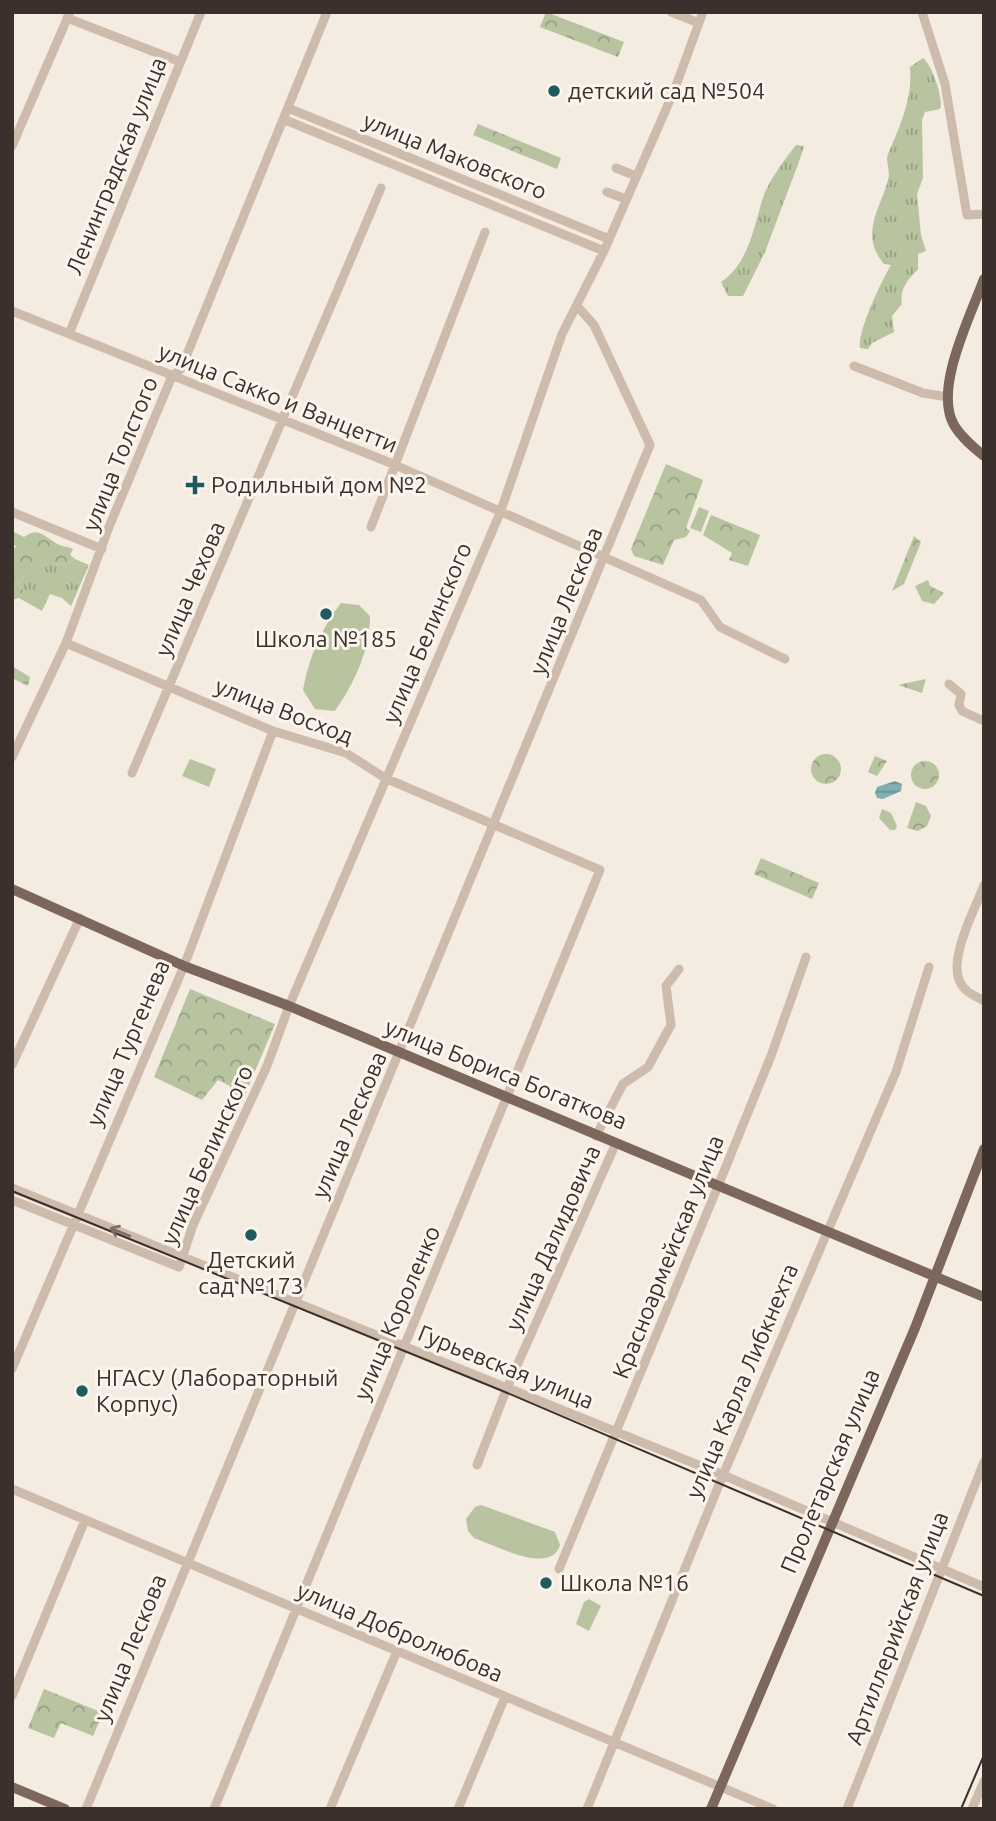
<svg xmlns="http://www.w3.org/2000/svg" width="996" height="1821" font-family="Ubuntu,sans-serif">
	<style>
		.grass { fill: url(#grass-tufts) }
		.forest { fill: url(#forest-crowns) }
		.pitch { fill: #b8c4a0 }
		.water { fill: url(#water-rules) }
		.lines { fill: none; stroke-linecap: round; stroke-linejoin: round }
		.minor { stroke: #cdbbac; stroke-width: 9 }
		.major { stroke: #7d675c; stroke-width: 10 }
		.tram { stroke: #3b302b; stroke-width: 2 }
		.oneway { stroke: #7d6f65 }
		.poi-dot { fill: #1f5a5e; stroke: #fbf5ee; stroke-width: 2.5 }
		.labels { text-anchor: middle; stroke-width: 6; stroke-linejoin: round; paint-order: stroke }
		.poi-label { font-size: 23px; fill: #3b302b; stroke: #fbf5ee; text-anchor: start }
		.street-label { font-size: 23px; fill: #3b302b; stroke: #fbf5ee }
	</style>
	<defs>
		<pattern id="grass-tufts" width="24" height="20" patternUnits="userSpaceOnUse" patternTransform="scale(1.75)"><rect width="24" height="20" fill="#b8c4a0"/><path d="M3 7l-1-3M5 7V3M7 7l1-3M15 17l-1-3M17 17v-4M19 17l1-3" fill="none" stroke="#97a083"/></pattern>
		<pattern id="forest-crowns" width="20" height="18" patternUnits="userSpaceOnUse" patternTransform="scale(1.75)"><rect width="20" height="18" fill="#b8c4a0"/><path d="M2 6a3 3 0 1 1 6 0M12 15a3 3 0 1 1 6 0" fill="none" stroke="#97a083"/></pattern>
		<pattern id="water-rules" width="6" height="5" patternUnits="userSpaceOnUse" patternTransform="scale(1.75)"><rect width="6" height="5" fill="#7fb0b2"/><path d="M0 2.5h6" fill="none" stroke="#699091"/></pattern>
	</defs>
	<rect width="100%" height="100%" fill="#f4ebe1"/>
	<path class="grass" d="M923,58C932,65 944,99 940,109L925,112L922,120L923,178L917,194L921,235L926,251L918,254V269C908,279 899,290 902,304L892,316L894,332L872,343L868,349L860,348C857,332 882,280 891,265L884,264C859,234 880,210 888,180C891,172 885,161 888,154C900,126 913,98 910,67Z
		M796,145L804,146L800,159L765,252L743,296H728L721,282C748,264 753,230 762,201C767,183 785,159 796,145Z
		M75,559L89,565L71,606L62,598L50,594L42,611L19,598L24,591L18,584L24,576L23,566L68,564Z"/>
	<path class="forest" d="M546,12L624,42L618,57L540,27Z
		M478,124L561,158L557,169L473,135Z
		M666,464L703,480L686,528L690,531L686,537L674,540L663,565L634,556L631,549Z
		M711,515L760,535L748,566L729,560L732,553L703,535Z
		M12,531L24,537C39,527 42,535 56,543C61,547 67,546 73,549L70,555L75,559L68,564L24,567V576L18,584L24,591L19,598L12,600V552L16,546L12,543Z
		M914,536L921,542L904,584L892,591Z
		M928,580L930,586L944,593L934,604L922,601L915,586Z
		M12,666L30,677L28,686L12,678Z
		M926,679L922,693L898,685Z
		M811 769a15 15 0 1 1 30 0a15 15 0 1 1-30 0Z
		M875,756L887,761L877,776L868,772Z
		M911 775a14 14 0 1 1 28 0a14 14 0 1 1-28 0Z
		M916,802L926,806L931,816L927,826L918,831L907,828Z
		M761,858L819,883L812,899L754,874Z
		M190,989L275,1024L238,1111L229,1109L230,1086L218,1080L202,1100L154,1077Z
		M44,1689L103,1713L93,1736L61,1723L54,1738L28,1728Z"/>
	<path class="pitch" d="M699,507L709,511L701,532L690,528Z
		M341,603L359,605L370,616C370,650 354,684 335,711L315,709L303,690C309,657 321,629 341,603Z
		M190,759L216,769L209,787L182,776Z
		M882,809L891,813L897,826L895,830H890L879,818Z
		M481,1505L555,1532L560,1545C551,1576 495,1545 474,1538L468,1531L466,1519L475,1507Z
		M589,1599L601,1606L589,1631L576,1624L584,1602Z"/>
	<path class="water" d="M895,781L902,784L901,791L883,799L877,798L875,793L877,787Z"/>
	<g class="lines">
		<path class="minor" d="M671,12L699,23
			M922,12L945,84L967,215L984,214
			M67,18L178,61
			M288,108L609,239
			M283,119L604,251
			M12,146L70,12
			M616,168L636,176
			M607,192L626,199
			M12,311L393,464L701,600L720,627L785,659
			M69,334L201,12
			M854,366L923,393L948,397
			M12,512L102,549
			M371,527L485,232
			M66,643L273,731L346,753L385,778L600,870L214,1809
			M949,684L961,694L959,705L962,711L984,721
			M12,757L66,643L109,527L172,376L181,369L327,12
			M132,773L381,188
			M984,885C975,910 942,968 965,989C969,994 978,997 984,1001
			M12,1065L80,918
			M596,1136L623,1084L648,1067L671,1025L666,986L679,969
			M12,1188L723,1475L984,1587
			M12,1200L179,1267L193,1225L267,1066L289,1006L500,513L562,334L604,251L674,91L703,12
			M12,1369L184,966L273,731
			M477,1465L507,1388L616,1143
			M12,1489L773,1809
			M559,1569L718,1186L771,1056L806,957
			M12,1696L85,1520
			M86,1809L650,445L594,325L578,307
			M330,1809L397,1651
			M458,1809L505,1697
			M587,1809L723,1475L896,1072L929,967
			M847,1809L984,1462
			M972,1809L984,1781"/>
		<path class="major" d="M984,279C971,315 933,389 954,425C961,437 973,447 984,456
			M12,889L184,966L289,1006L984,1297
			M12,1787L65,1809
			M711,1809L915,1328L984,1149"/>
		<path class="tram" d="M12,1191L505,1392L984,1596
			M961,1809L984,1755"/>
	</g>
	<defs><path id="oneway-shaft" d="M-6 0H5M1.5-3L5.5 0L1.5 3" fill="none" stroke-width="1.6" stroke-linecap="round" stroke-linejoin="round" transform="scale(1.75)"/></defs>
	<use class="oneway" href="#oneway-shaft" transform="translate(120 1232) rotate(-158)"/>
	<g class="poi-dot">
		<circle cx="554" cy="91" r="7"/>
		<path d="M191.5 474.5h7v7h7v7h-7v7h-7v-7h-7v-7h7z"/>
		<circle cx="326" cy="614" r="7"/>
		<circle cx="251" cy="1235" r="7"/>
		<circle cx="82" cy="1391" r="7"/>
		<circle cx="546" cy="1583" r="7"/>
	</g>
	<g class="labels">
		<g class="poi-label">
			<text x="568" y="99">детский сад №504</text>
			<text x="211" y="493">Родильный дом №2</text>
			<text x="326" y="647" text-anchor="middle">Школа №185</text>
			<text x="251" y="1268" text-anchor="middle">Детский<tspan x="251" dy="26">сад №173</tspan></text>
			<text x="96" y="1386">НГАСУ (Лабораторный<tspan x="96" dy="26">Корпус)</tspan></text>
			<text x="560" y="1591">Школа №16</text>
		</g>
		<g class="street-label">
			<text transform="translate(455 156) rotate(22)" y="8">улица Маковского</text>
			<text transform="translate(116 166) rotate(-68)" y="8">Ленинградская улица</text>
			<text transform="translate(278 398) rotate(22)" y="8">улица Сакко и Ванцетти</text>
			<text transform="translate(120 454) rotate(-68)" y="8">улица Толстого</text>
			<text transform="translate(190 589) rotate(-67)" y="8">улица Чехова</text>
			<text transform="translate(566 601) rotate(-68)" y="8">улица Лескова</text>
			<text transform="translate(427 633) rotate(-67)" y="8">улица Белинского</text>
			<text transform="translate(284 711) rotate(21)" y="8">улица Восход</text>
			<text transform="translate(128 1043) rotate(-67)" y="8">улица Тургенева</text>
			<text transform="translate(506 1074) rotate(22)" y="8">улица Бориса Богаткова</text>
			<text transform="translate(349 1125) rotate(-67)" y="8">улица Лескова</text>
			<text transform="translate(207 1155) rotate(-66)" y="8">улица Белинского</text>
			<text transform="translate(553 1238) rotate(-66)" y="8">улица Далидовича</text>
			<text transform="translate(668 1257) rotate(-68)" y="8">Красноармейская улица</text>
			<text transform="translate(397 1313) rotate(-67)" y="8">улица Короленко</text>
			<text transform="translate(506 1367) rotate(22)" y="8">Гурьевская улица</text>
			<text transform="translate(742 1381) rotate(-67)" y="8">улица Карла Либкнехта</text>
			<text transform="translate(830 1471) rotate(-67)" y="8">Пролетарская улица</text>
			<text transform="translate(897 1628) rotate(-69)" y="8">Артиллерийская улица</text>
			<text transform="translate(400 1632) rotate(23)" y="8">улица Добролюбова</text>
			<text transform="translate(130 1648) rotate(-68)" y="8">улица Лескова</text>
		</g>
	</g>
	<rect width="996" height="1821" fill="none" stroke="#3b302b" stroke-width="28"/>
</svg>
